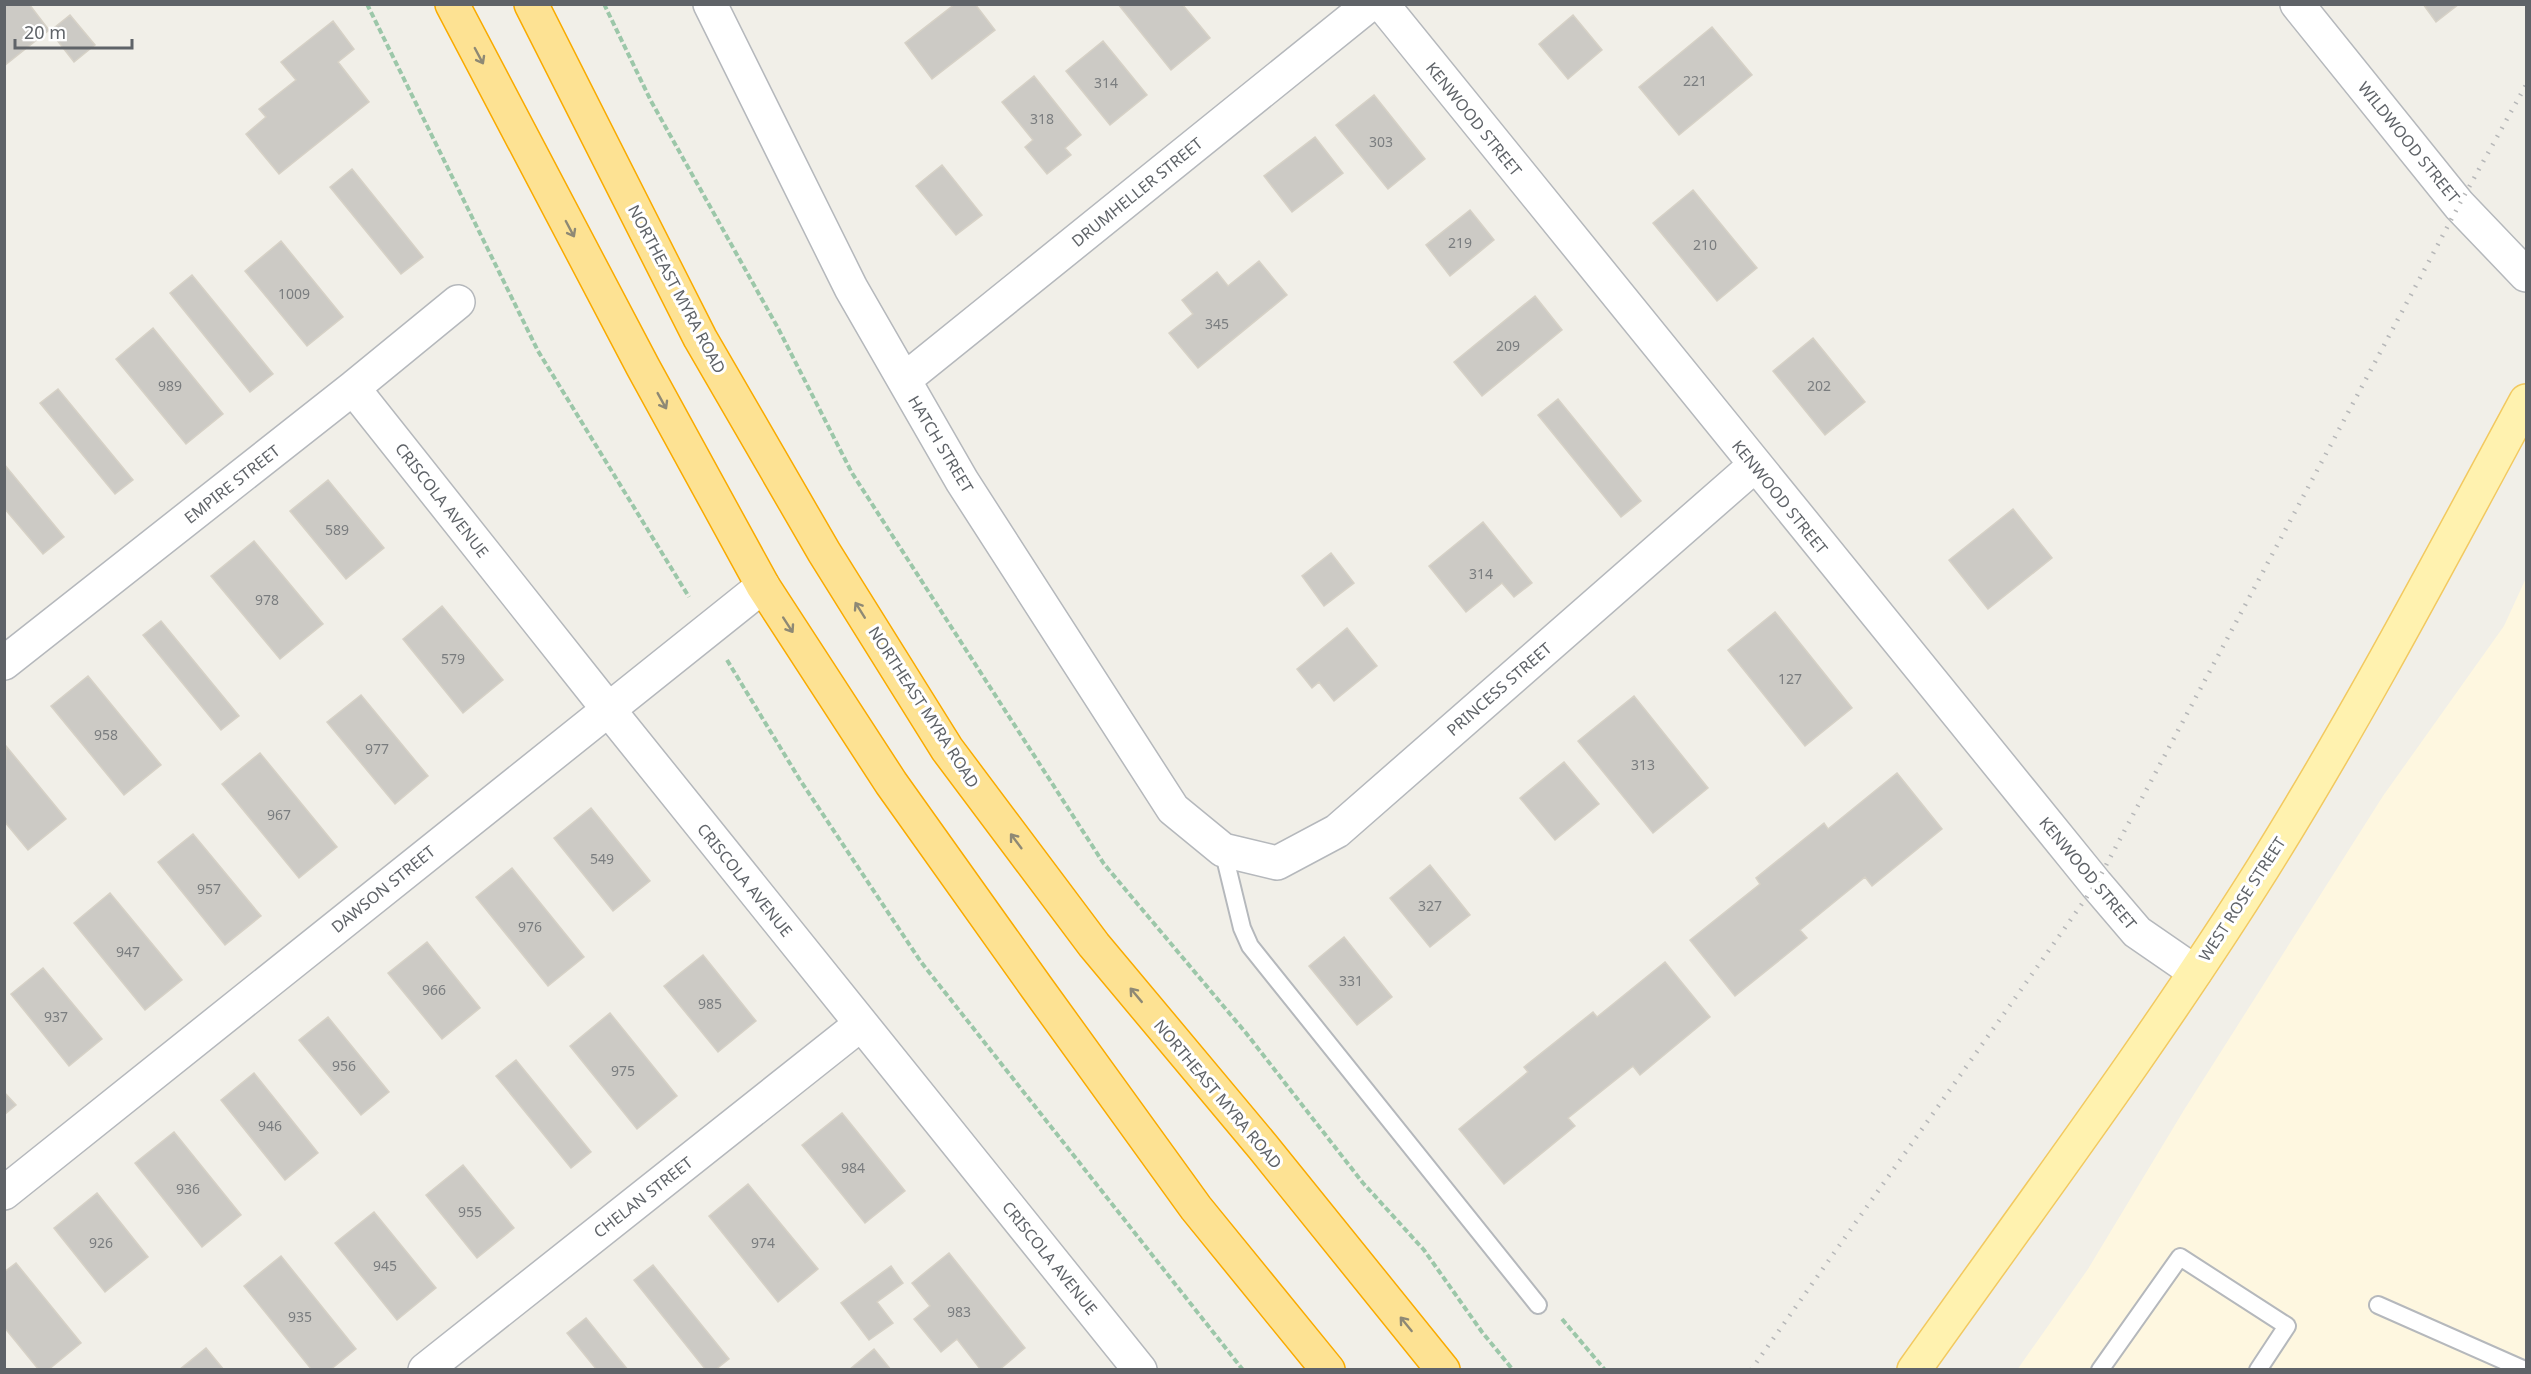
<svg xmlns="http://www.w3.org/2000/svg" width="2531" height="1374" font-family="'Noto Sans',sans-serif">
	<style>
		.commercial { fill: #fef7e0 }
		.building { fill: #cccac5; stroke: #d6d1c6; stroke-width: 1.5 }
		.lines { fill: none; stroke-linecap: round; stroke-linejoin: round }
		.lane-casing { stroke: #b5b8bc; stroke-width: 20 }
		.street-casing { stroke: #b5b8bc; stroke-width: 36 }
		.primary-casing { stroke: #f2c960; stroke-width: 36 }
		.highway-casing { stroke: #f9ab00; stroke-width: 36 }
		.path { stroke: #9cc7a9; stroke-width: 4; stroke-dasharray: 6 3; stroke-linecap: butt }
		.lane { stroke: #fff; stroke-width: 16 }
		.street { stroke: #fff; stroke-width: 33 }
		.primary { stroke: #fff2af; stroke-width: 33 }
		.highway { stroke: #fde293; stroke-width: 33 }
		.rail { stroke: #b6b7b8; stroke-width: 4.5; stroke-dasharray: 1.5 8; stroke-linecap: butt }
		.oneway { stroke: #8e8975 }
		.labels { text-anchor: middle; stroke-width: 6; stroke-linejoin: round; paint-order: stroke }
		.number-label { font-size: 14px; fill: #7a7d7f }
		.street-label { font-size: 16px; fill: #5f6368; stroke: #fff }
	</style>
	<rect width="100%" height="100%" fill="#f1efe8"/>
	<path class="commercial" d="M2526,578V1369L2017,1370L2088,1269L2184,1110L2383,796L2504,626Z"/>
	<path class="building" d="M4,4H29L49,30L4,66Z
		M955,4H975L995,30L932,79L905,43Z
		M1118,4H1182L1210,38L1171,70Z
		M2423,4H2459L2436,22Z
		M70,15L95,45L74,62L50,31Z
		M1573,15L1602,50L1568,79L1539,44Z
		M333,21L354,49L338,62L369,102L279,174L246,134L266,117L259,109L296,80L281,62Z
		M1712,27L1752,75L1679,135L1639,87Z
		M1103,41L1147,95L1110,125L1066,71Z
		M1034,76L1081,135L1065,148L1071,155L1047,174L1025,147L1033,140L1002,102Z
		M1374,95L1425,159L1388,189L1336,125Z
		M1315,137L1343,173L1292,212L1264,176Z
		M942,165L982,215L956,235L916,186Z
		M352,169L423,257L401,274L330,187Z
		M1693,190L1757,268L1717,301L1653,223Z
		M1470,210L1494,240L1450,276L1426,245Z
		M281,241L343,317L307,346L245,271Z
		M1259,261L1287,295L1198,368L1169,333L1193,314L1182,300L1217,272L1228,286Z
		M192,275L273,374L250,392L170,293Z
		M1535,296L1562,330L1482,396L1454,362Z
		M153,328L223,414L186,444L116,359Z
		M1813,338L1865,402L1825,435L1773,371Z
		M58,389L133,480L115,494L40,403Z
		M1558,399L1641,501L1621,517L1538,415Z
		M4,464L64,537L43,554L4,508Z
		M328,480L384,548L346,579L290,511Z
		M2013,509L2052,558L1988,609L1949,560Z
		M1483,522L1532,583L1514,597L1502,583L1466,612L1429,566Z
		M254,541L323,624L280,659L211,576Z
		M1331,553L1354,583L1324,606L1302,576Z
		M442,606L503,680L463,713L403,639Z
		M1775,612L1852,708L1805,746L1728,650Z
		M161,621L239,716L221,730L143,635Z
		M1347,628L1377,666L1334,701L1319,682L1312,688L1297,669Z
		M88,676L161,765L124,795L51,706Z
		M361,695L428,776L395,804L327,722Z
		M1634,696L1708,788L1653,833L1578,741Z
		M6,746L66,819L28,850L4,821Z
		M260,753L337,847L299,878L222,784Z
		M1564,762L1599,804L1555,840L1520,798Z
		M1897,773L1942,829L1872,886L1865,877L1800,930L1807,938L1735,996L1690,940L1760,884L1756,878L1824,823L1828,829Z
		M591,808L650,881L613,911L554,838Z
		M193,834L261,916L225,945L158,862Z
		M1430,865L1470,915L1430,947L1390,898Z
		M512,868L584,957L548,986L476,897Z
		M110,893L182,980L145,1010L74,923Z
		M1344,937L1392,997L1357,1025L1309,966Z
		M427,942L480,1008L442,1039L388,973Z
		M703,955L756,1021L718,1052L664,986Z
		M1665,962L1710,1017L1640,1075L1633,1066L1568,1118L1575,1126L1504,1184L1459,1129L1528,1072L1524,1067L1593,1012L1597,1017Z
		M43,968L102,1039L69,1066L11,994Z
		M610,1013L677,1096L637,1129L570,1046Z
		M328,1017L389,1092L361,1115L299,1040Z
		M516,1060L591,1152L571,1168L496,1076Z
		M254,1073L318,1153L285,1180L221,1100Z
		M4,1092L16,1105L4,1115Z
		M842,1113L905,1191L865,1223L802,1145Z
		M174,1132L241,1215L202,1247L135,1163Z
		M463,1165L514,1228L477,1258L426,1195Z
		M748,1184L818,1269L778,1302L709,1216Z
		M97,1193L148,1257L105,1292L54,1228Z
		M374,1212L436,1288L397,1320L335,1243Z
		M949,1253L1025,1348L999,1370H981L957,1339L941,1352L914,1319L930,1306L912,1283Z
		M281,1256L356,1349L330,1370H312L244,1286Z
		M16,1263L81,1343L48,1370H39L4,1327V1272Z
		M653,1265L729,1359L715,1370H706L634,1280Z
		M891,1266L903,1283L877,1302L893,1323L869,1340L841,1303Z
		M586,1318L628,1370H597L567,1333Z
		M206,1348L224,1370H179Z
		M874,1349L891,1370H849Z"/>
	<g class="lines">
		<defs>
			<path id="lane" d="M1223,850L1242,928L1250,946L1538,1305
				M2378,1305L2525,1370
				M2100,1370L2180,1257L2287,1326L2258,1370"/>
			<path id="street" d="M710,4L851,288L962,481L1173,809L1223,850L1277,863L1337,831L1754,466
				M1382,4L2096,884L2137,932L2195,972
				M2297,4L2459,205L2526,275
				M904,380L1370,4
				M353,388L608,709L1140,1370
				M4,663L353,388L458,302
				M4,1193L763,586
				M425,1370L861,1024"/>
			<path id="primary" d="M1914,1370C2032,1204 2155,1040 2263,868C2358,716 2441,558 2526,401"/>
			<path id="highway" d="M452,4L643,367L763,586L891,783L1037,988L1196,1208L1328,1370
				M531,4L700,338L824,552L947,749L1094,945L1263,1147L1443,1370"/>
		</defs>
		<use href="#lane" class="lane-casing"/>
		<use href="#street" class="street-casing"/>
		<use href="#primary" class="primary-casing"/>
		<use href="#highway" class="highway-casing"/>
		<path class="path" d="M367,4L538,351L689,597
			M604,4L651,101L778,328L852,473L1104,864L1246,1033L1363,1183L1424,1250L1482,1332L1513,1370
			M727,660L800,780L921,962L1243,1370
			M1562,1319L1605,1370"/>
		<use href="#lane" class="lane"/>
		<use href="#street" class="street"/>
		<use href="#primary" class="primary"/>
		<use href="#highway" class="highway"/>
		<path class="rail" d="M1751,1370L2096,884L2459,205L2526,85"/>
	</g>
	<defs><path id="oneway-shaft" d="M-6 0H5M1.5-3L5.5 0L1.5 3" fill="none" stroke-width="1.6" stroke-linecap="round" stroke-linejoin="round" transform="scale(1.5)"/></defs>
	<g class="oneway">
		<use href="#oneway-shaft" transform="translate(479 56) rotate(62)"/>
		<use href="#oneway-shaft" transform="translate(570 229) rotate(62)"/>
		<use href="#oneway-shaft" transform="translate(662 401) rotate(61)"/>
		<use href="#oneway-shaft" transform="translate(860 610) rotate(-122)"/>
		<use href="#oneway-shaft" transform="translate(788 625) rotate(57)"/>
		<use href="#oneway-shaft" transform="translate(1016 841) rotate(-127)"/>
		<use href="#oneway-shaft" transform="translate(1136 995) rotate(-130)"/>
		<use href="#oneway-shaft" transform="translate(1406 1324) rotate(-129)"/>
	</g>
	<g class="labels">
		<g class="number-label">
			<text x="1695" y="86">221</text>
			<text x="1106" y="88">314</text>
			<text x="1042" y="124">318</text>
			<text x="1381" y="147">303</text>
			<text x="1460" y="248">219</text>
			<text x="1705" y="250">210</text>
			<text x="294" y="299">1009</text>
			<text x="1217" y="329">345</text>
			<text x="1508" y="351">209</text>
			<text x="170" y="391">989</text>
			<text x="1819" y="391">202</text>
			<text x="337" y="535">589</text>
			<text x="1481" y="579">314</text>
			<text x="267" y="605">978</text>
			<text x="453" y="664">579</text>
			<text x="1790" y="684">127</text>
			<text x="106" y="740">958</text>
			<text x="377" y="754">977</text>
			<text x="1643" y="770">313</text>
			<text x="279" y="820">967</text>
			<text x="602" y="864">549</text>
			<text x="209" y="894">957</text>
			<text x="1430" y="911">327</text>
			<text x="530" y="932">976</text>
			<text x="128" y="957">947</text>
			<text x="1351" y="986">331</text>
			<text x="434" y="995">966</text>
			<text x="710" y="1009">985</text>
			<text x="56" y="1022">937</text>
			<text x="344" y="1071">956</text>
			<text x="623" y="1076">975</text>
			<text x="270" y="1131">946</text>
			<text x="853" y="1173">984</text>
			<text x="188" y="1194">936</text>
			<text x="470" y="1217">955</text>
			<text x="101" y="1248">926</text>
			<text x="763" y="1248">974</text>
			<text x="385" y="1271">945</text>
			<text x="959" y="1317">983</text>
			<text x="300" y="1322">935</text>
		</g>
		<g class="street-label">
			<text transform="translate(1474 119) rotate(51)" y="6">KENWOOD STREET</text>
			<text transform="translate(2409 142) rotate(51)" y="6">WILDWOOD STREET</text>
			<text transform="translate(1137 192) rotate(-39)" y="6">DRUMHELLER STREET</text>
			<text transform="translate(677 289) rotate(62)" y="6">NORTHEAST MYRA ROAD</text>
			<text transform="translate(941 444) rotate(59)" y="6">HATCH STREET</text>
			<text transform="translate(232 484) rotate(-38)" y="6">EMPIRE STREET</text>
			<text transform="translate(1780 497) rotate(51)" y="6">KENWOOD STREET</text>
			<text transform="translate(442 500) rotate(52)" y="6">CRISCOLA AVENUE</text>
			<text transform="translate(1499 689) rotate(-41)" y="6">PRINCESS STREET</text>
			<text transform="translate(924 707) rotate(57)" y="6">NORTHEAST MYRA ROAD</text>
			<text transform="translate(2088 873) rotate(50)" y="6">KENWOOD STREET</text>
			<text transform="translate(745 880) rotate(51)" y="6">CRISCOLA AVENUE</text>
			<text transform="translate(383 889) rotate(-39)" y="6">DAWSON STREET</text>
			<text transform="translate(2242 899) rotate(-57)" y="6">WEST ROSE STREET</text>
			<text transform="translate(1218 1094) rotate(50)" y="6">NORTHEAST MYRA ROAD</text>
			<text transform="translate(643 1197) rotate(-38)" y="6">CHELAN STREET</text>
			<text transform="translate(1050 1258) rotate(51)" y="6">CRISCOLA AVENUE</text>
		</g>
	</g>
	<rect width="2531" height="1374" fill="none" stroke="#5f6368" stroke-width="12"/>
	<path d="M15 39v9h117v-9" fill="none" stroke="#5f6368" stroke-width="3"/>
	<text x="24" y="39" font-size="18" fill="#5f6368" stroke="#ffffff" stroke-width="4.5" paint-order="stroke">20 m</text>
</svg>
